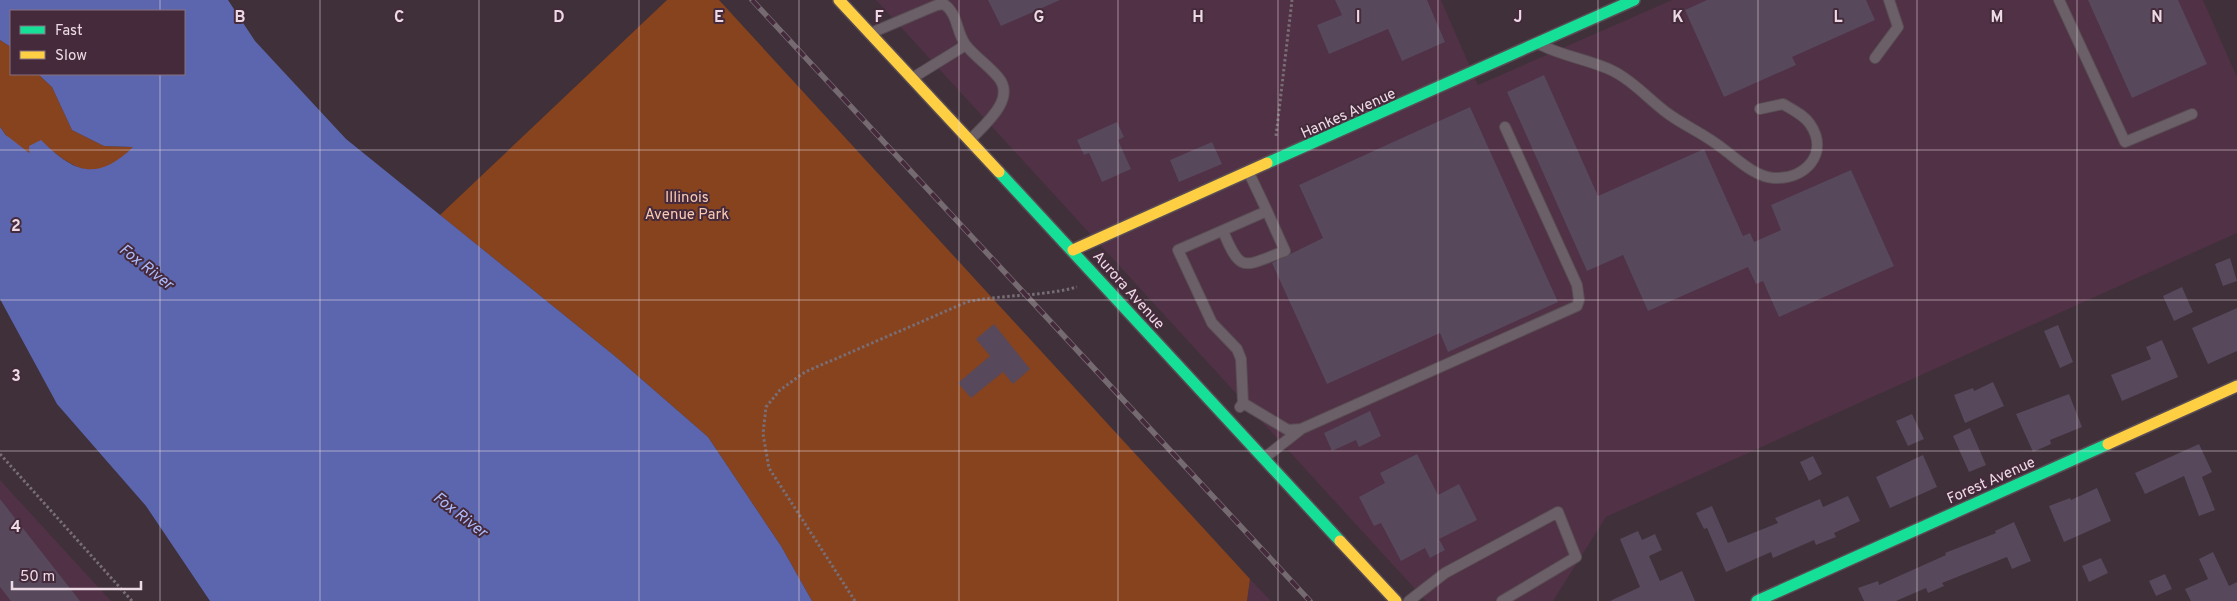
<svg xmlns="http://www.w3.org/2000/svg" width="2237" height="601" font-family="Overpass,sans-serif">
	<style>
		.built { fill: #503145 }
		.green { fill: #86431e }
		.water { fill: #5c66af }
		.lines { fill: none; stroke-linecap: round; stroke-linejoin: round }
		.river { stroke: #5c66af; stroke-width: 31 }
		.building { fill: #57485c }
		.lane-casing { stroke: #594c54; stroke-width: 12 }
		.fast-casing { stroke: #594c54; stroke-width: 14 }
		.slow-casing { stroke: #594c54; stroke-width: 14 }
		.path { stroke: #796e75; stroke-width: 3; stroke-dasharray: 2.5 2.5; stroke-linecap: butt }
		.lane { stroke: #6c6068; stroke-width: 10 }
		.fast { stroke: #16e098; stroke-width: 11 }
		.slow { stroke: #ffcf43; stroke-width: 11 }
		.rail-casing { stroke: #766a71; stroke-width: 5.5 }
		.rail { stroke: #452a3c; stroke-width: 4; stroke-dasharray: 11; stroke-linecap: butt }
		.grid { fill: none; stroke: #ecdae4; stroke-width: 1; stroke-opacity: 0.55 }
		.labels { text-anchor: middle; stroke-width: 4; stroke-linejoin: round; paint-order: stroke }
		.street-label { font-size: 15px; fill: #ecdae4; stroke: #452a3c }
		.park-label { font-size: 15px; fill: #f9cab3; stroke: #452a3c }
		.water-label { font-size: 16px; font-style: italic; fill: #aebbfb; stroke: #452a3c }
		.grid-label { font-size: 16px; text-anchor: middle; font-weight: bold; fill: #ecdae4; stroke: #452a3c; stroke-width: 4; stroke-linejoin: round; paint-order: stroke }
	</style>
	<rect width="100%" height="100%" fill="#3f303a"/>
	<path class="built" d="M876,0H1441L1478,85L1672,0H2203L2237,77V233L1606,517L1553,601H1426Z
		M0,480L111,601H0Z
		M1250,579L1271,601H1247Z"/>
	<path class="green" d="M667,0H719L1250,579L1247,601H812L781,546L708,437L616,357L440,215Z
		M0,40L11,47V74H38L52,87L72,130L104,146L134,147C126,154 118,161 109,167C85,180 56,155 40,140L30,167L38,186L20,185L14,147L0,127Z"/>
	<path class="water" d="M0,0H228L255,41L346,139L616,357L708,437L781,546L812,601H210L146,506L57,404L0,299V127L14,147L20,185L38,186L30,167L29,146L41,140C74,173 97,182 133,147L104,146L72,130L52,87L38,74H184V11H11V47L0,40Z"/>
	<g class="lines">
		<path class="river" d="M0,150L68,203"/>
	</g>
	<path class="building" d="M988,0H1060L1001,26Z
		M1335,0H1427L1445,42L1402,61L1388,29L1329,54L1317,25L1342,15Z
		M1707,0H1866L1875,20L1792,57L1796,65L1724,97L1685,10Z
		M2088,0H2178L2207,64L2132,98Z
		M1544,75L1598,196L1704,149L1743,236L1750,233L1754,242L1781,230L1771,205L1851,170L1894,266L1779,317L1763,281L1756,284L1748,267L1648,311L1623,255L1587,271L1507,92Z
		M1470,107L1558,302L1448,352L1440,333L1327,384L1272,263L1323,238L1299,185Z
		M1117,122L1124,137L1118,140L1131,169L1102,182L1089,153L1084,155L1077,140Z
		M1212,142L1222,164L1179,182L1170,160Z
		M2230,258L2237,281L2223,286L2215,264Z
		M2182,287L2193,312L2174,321L2163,296Z
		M2237,308V351L2208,364L2192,328Z
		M994,324L1030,369L1013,384L1003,372L971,398L958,383L990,356L976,339Z
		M2058,325L2073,362L2060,368L2044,331Z
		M2162,340L2178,377L2122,401L2111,375L2151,359L2146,347Z
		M1993,382L2004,406L1965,423L1954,395L1973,388L1974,391Z
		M2069,394L2082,427L2050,440L2051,444L2033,452L2016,414Z
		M1370,411L1381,436L1359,447L1356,440L1332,451L1324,433Z
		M1912,414L1924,439L1908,446L1896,421Z
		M1970,428L1986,465L1969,472L1953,436Z
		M2199,444L2212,472L2202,477L2215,510L2199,516L2184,476L2145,494L2135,473Z
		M1417,454L1438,495L1459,484L1477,520L1439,539L1445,550L1430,558L1425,548L1401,561L1381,523L1374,526L1359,497L1385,483L1380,473Z
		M1923,455L1937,487L1890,508L1876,477Z
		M1813,456L1822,474L1809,481L1800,462Z
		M2097,488L2111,521L2064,542L2049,506L2070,498L2071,500Z
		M1848,496L1860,521L1834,533L1836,537L1816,545L1814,540L1773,558L1771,552L1726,572L1707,528L1704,529L1696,513L1712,506L1728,543L1778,523L1775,518L1820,499L1823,507Z
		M0,499L80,601H11L0,587Z
		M2014,522L2031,561L2012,569L2007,557L1942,583L1944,586L1928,593L1926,588L1896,601H1864L1858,588L1878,581L1879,585L1946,555L1945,553L1996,533L1995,531Z
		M1638,531L1642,540L1655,534L1662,550L1649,556L1660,581L1682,571L1695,601H1610L1640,587L1620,539Z
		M2213,552L2229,586L2237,582V601H2191L2185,589L2208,579L2199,559Z
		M2101,558L2108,573L2089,582L2082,566Z
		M2165,574L2172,589L2156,596L2149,581Z"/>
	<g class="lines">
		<defs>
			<path id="lane" d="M2059,0L2125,142L2192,114
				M871,33L937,5L944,4C958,14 956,31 965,44C974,56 988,65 998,77C1017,99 984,125 970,140
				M1541,45C1565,57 1591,60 1613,71C1634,81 1651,102 1670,115C1687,127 1706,135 1722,148C1737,159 1755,177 1774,178C1805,180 1830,153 1810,124C1804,115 1793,110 1783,104L1760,109
				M1875,58L1898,27L1889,0
				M914,77L961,48L964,43
				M1223,231C1241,275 1244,266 1285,251L1267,211
				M1243,403L1288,430L1301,429L1577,306L1579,300L1577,285L1505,127
				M1240,407L1243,403L1241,359L1237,349L1212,323L1178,250L1267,211L1249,173
				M1264,458L1300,430
				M1409,601L1445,573L1558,512L1576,557L1502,601"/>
			<path id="fast" d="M1267,163L1634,0
				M999,172L1340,541
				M1757,601L2108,444"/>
			<path id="slow" d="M839,0L999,172
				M1073,250L1267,163
				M2108,444L2237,386
				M1340,541L1396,601"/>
		</defs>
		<use href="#lane" class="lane-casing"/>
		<use href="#fast" class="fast-casing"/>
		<use href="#slow" class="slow-casing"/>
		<path class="path" d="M1276,136L1292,0
			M0,454L132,601
			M855,601L769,468L763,434L766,407L780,390L805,372L967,302C1003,294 1041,297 1077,287"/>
		<use href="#lane" class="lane"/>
		<use href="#fast" class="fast"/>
		<use href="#slow" class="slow"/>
		<defs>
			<path id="rail" d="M752,0L1310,601"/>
		</defs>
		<use href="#rail" class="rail-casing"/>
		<use href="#rail" class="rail"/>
	</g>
	<path class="grid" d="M160,0V11M320,0V601M479,0V601M639,0V601M799,0V601M959,0V601M1118,0V601M1278,0V601M1438,0V601M1598,0V601M1758,0V601M1917,0V601M2077,0V601M160,74V601M0,150H2237M0,300H2237M0,451H2237"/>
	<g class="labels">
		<g class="street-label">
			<text transform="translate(1348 113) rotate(-24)" y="5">Hankes Avenue</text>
			<text transform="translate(1129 290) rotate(48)" y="5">Aurora Avenue</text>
			<text transform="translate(1991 480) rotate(-24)" y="5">Forest Avenue</text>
		</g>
		<g class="park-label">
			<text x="687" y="202">Illinois<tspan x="687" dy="17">Avenue Park</tspan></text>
		</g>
		<g class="water-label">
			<text transform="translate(147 266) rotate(38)" y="6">Fox River</text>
			<text transform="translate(461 514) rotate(38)" y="6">Fox River</text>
		</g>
	</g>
	<g class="grid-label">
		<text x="240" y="22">B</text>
		<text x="399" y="22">C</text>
		<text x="559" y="22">D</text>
		<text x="719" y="22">E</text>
		<text x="879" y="22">F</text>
		<text x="1039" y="22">G</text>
		<text x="1198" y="22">H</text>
		<text x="1358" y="22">I</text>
		<text x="1518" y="22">J</text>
		<text x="1678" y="22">K</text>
		<text x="1838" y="22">L</text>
		<text x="1997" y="22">M</text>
		<text x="2157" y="22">N</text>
		<text x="16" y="231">2</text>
		<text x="16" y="381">3</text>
		<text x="16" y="532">4</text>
	</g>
	<rect x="10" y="10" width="175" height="65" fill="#452a3c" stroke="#88707f"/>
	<rect x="20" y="26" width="25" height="8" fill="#16e098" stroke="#88707f"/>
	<text x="55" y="35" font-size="15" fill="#ecdae4">Fast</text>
	<rect x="20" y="51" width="25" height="8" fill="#ffcf43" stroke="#88707f"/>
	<text x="55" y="60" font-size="15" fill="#ecdae4">Slow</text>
	<path d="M12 581v8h129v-8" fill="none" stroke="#ecdae4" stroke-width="2.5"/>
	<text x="20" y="581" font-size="15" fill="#ecdae4" stroke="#452a3c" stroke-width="4" paint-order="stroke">50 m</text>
</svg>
